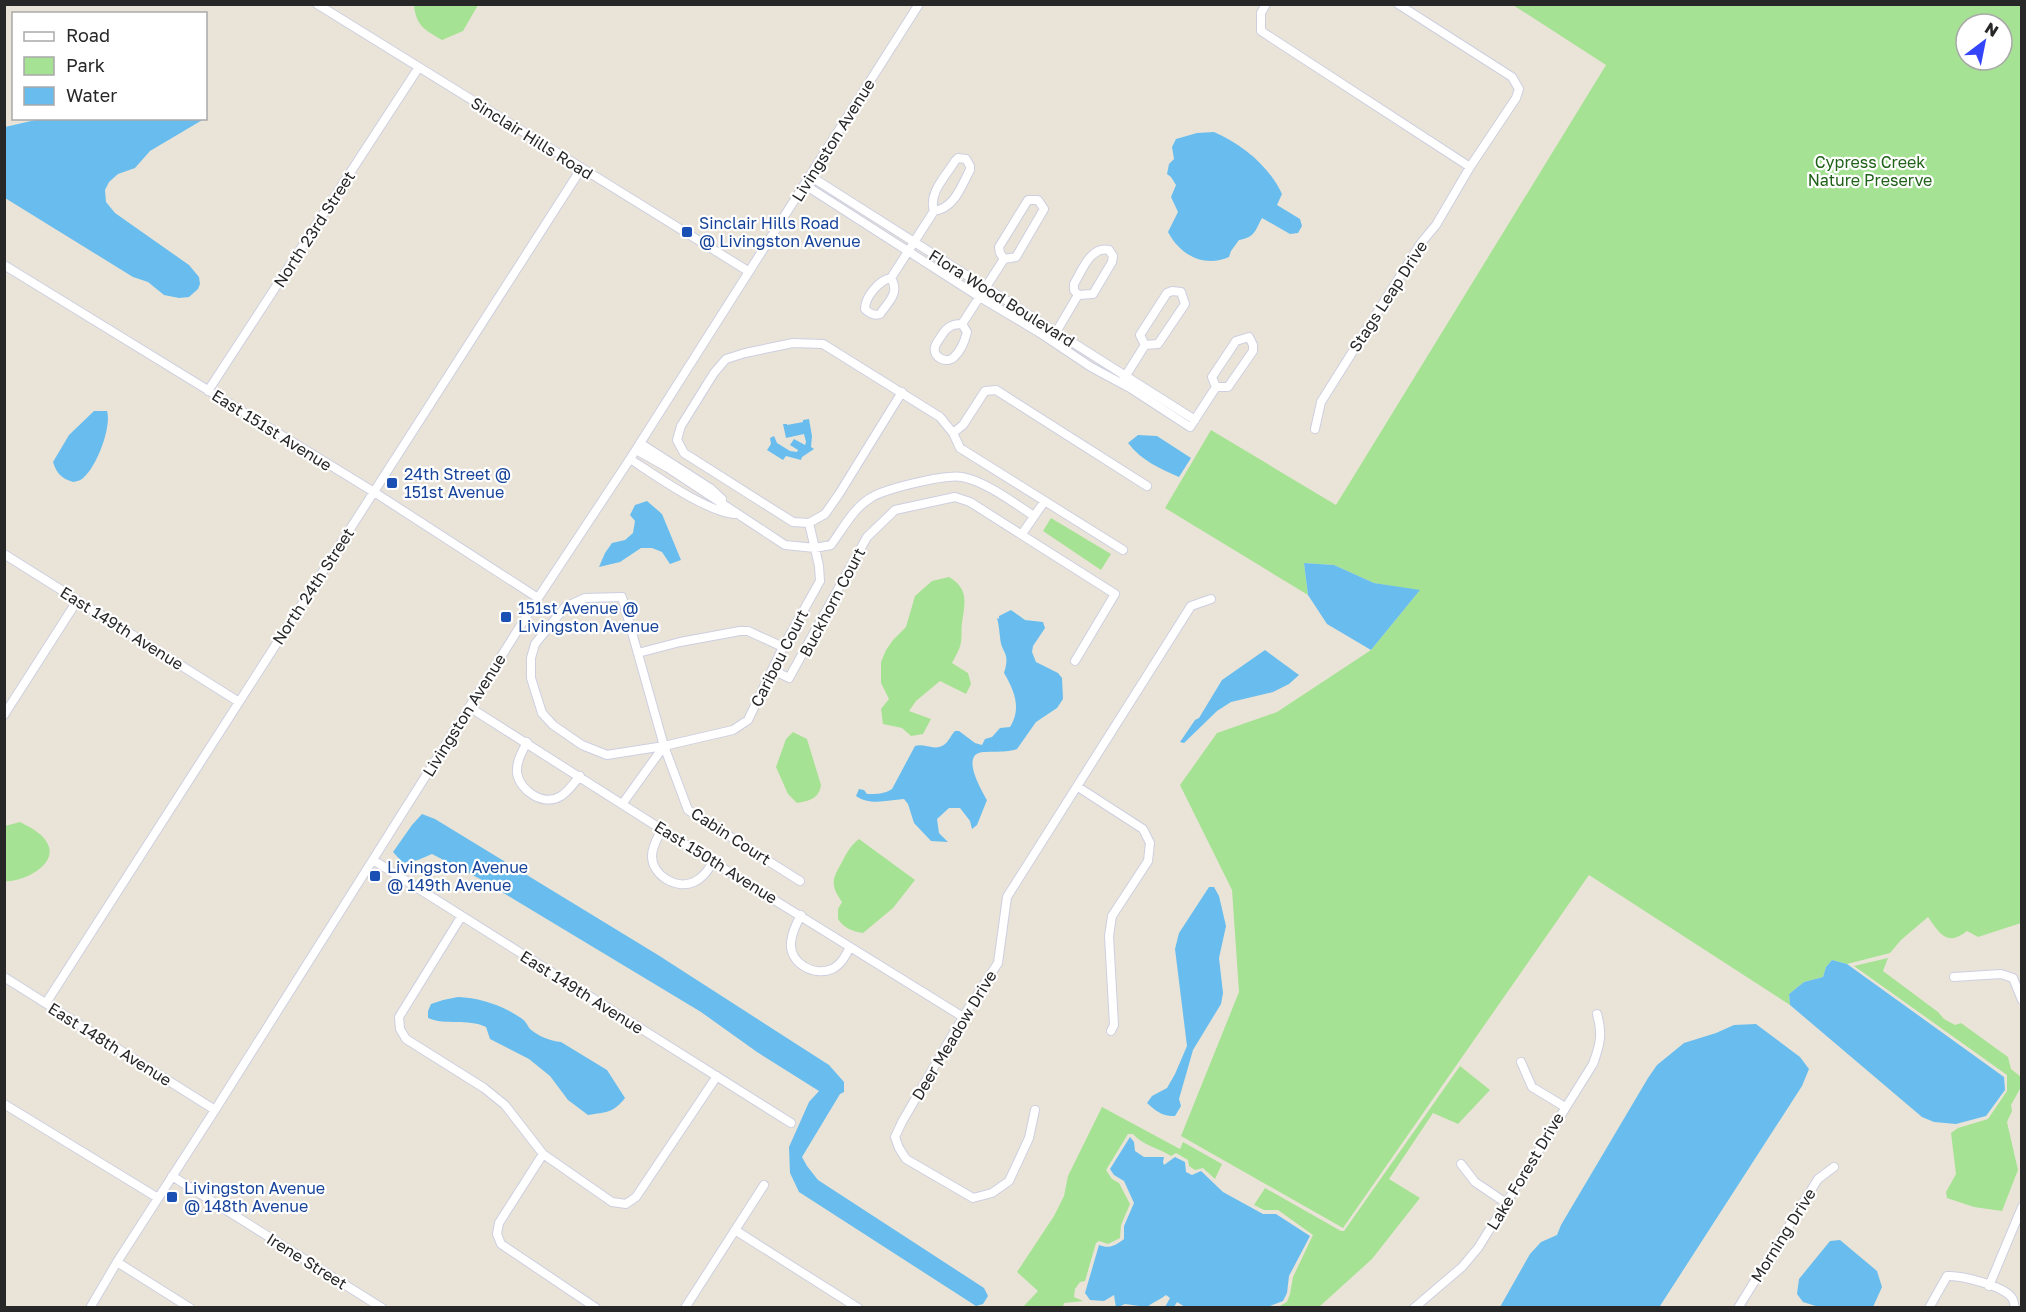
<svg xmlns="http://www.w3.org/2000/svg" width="2026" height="1312" font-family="'Golos Text',sans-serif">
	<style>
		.green { fill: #a6e293; fill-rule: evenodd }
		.water { fill: #68bdee }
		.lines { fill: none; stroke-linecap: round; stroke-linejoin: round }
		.minor-casing { stroke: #cdcfe0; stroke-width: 10 }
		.minor { stroke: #fff; stroke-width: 8 }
		.transit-dot { fill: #1a4fb4; stroke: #fff; stroke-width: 2 }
		.labels { text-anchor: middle; stroke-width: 4.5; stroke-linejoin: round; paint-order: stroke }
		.street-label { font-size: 16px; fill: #272727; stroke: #fff }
		.park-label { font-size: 16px; fill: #206218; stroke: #fff }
		.transit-label { font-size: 16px; fill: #164399; stroke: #fff; text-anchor: start }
	</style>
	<rect width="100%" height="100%" fill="#eae4d8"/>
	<path class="green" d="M414,5V4L478,5L463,31L442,40C425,30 416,26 414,5Z
		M1513,5H2021V923L1978,937L1967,931C1947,947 1940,934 1928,917L1901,940L1890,953L1847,964L1832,960L1826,967L1823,977L1804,982L1789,994L1790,1005L1589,875L1343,1228L1181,1136L1239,992L1232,890L1180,785L1217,733L1277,712L1371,650L1419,591L1374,583L1334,565L1304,563L1308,595L1165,508L1211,430L1336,505L1606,65ZM1966,24H2002V60H1966Z
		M1051,518L1111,554L1101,570L1043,531Z
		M949,577C969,589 965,602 962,623C961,629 962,635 961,642C960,649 955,657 952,663L968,673L971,684L966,694L940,681L916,701L909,711L931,719L923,734L911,736L902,728L883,724L881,709L889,699L881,683V662L886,650L893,640L906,627L915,596L932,581Z
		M793,732L807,739L821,785C819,799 809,801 797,803L788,794L776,767L786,739Z
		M20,822C31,828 45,834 49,847C55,867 20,883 5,881V826Z
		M859,839L915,880L893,908L863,933C852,931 845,929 838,919V909L842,902C830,885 832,879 842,862C847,852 850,846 859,839Z
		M1888,958L1883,971L1938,1012L1944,1019L1955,1025L1961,1023L2008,1057L2011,1069L2021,1077V1087L2011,1105L2012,1111L2007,1122L2018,1170L2002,1211L1974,1207L1947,1198L1946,1192L1956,1174L1951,1133L1958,1128L1988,1119L2007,1091V1075L1854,966Z
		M1460,1066L1490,1090L1458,1124L1433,1113L1389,1179L1420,1198L1372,1259L1319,1307H1278L1287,1302L1290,1294L1293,1277L1313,1235L1278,1210H1264L1254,1205L1265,1188L1341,1231H1344Z
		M1102,1107L1180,1149L1183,1142L1222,1164L1215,1179L1203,1168L1195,1170L1189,1166L1188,1160L1176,1153L1171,1156C1159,1148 1142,1145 1133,1134H1128L1106,1170L1112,1179L1119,1183L1130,1204L1121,1225L1120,1238L1108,1244L1099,1241L1096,1243L1085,1281L1080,1282L1075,1289L1074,1297L1083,1301L1064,1303L1063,1307H1023L1038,1291L1017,1272L1054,1216L1064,1196L1068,1176Z"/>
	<path class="water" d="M44,118L204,119L150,151L135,168L118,174L109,182L105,190L106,202L115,213L189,265L199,277L200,284L198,289L189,297L179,298L164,295L148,282L133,277L5,198V127Z
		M1214,132C1243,145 1269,166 1282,194L1277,205L1300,219L1302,226L1298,233L1290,234L1262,218C1255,231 1255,237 1239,240L1231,251L1229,257C1204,268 1180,255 1168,232L1178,212L1171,197L1176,185L1171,177L1167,174L1169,164L1174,159L1172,147L1176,139L1197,133Z
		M94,411H107C112,427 96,469 82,479C79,481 76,481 73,482C61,478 57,474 53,462L69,435Z
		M809,419L812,436L811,447L814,449L802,457L801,460L786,456L783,460L767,450L771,444L770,438L774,436L777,443L790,451L797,452L798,450L790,445L794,439L805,445L806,442L804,434L786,438L783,424H787V425L803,422V420Z
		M1138,435L1157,436L1191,458L1179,477C1159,468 1142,461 1128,443Z
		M647,501L662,514L681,560L670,564L662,552L652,548H641L620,562L599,567L605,553L612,543L625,540L633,533L635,521L630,515L635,505Z
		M1304,563L1334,565L1374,583L1420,590L1371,650L1327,624L1308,595Z
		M1011,610L1025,620L1043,622L1045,628L1033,646L1032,652L1036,662L1058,673L1062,678L1063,699L1057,708L1036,722L1017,749C1005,753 996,751 983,752C960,754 981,789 987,800L977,825L972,829L970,821L960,808H949L937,819L939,833L948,842L931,841L914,823L908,804L904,799C888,800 870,806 856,796L859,789L864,790L867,794C877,794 884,794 892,789L915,746C925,743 935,752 945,744C949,741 951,735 955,731H959L975,743L982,745L985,739L992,737L1000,728L1010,727C1022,708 1014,690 1004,673C1011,651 1001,654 1000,637C999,630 999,625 997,618L999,619V616Z
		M1265,650L1299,675L1289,684L1273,692L1231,702L1217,711L1184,743L1180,742L1195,720L1199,718L1222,680Z
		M422,814L435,819L658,955L829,1065L844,1082V1092L840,1094L802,1157L807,1166L818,1180L984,1288L988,1296L983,1304L976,1306L799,1192L790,1173L789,1147L809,1102L819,1091L757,1052L701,1012L482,880L432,854L418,860L403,863L393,852L412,825Z
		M1209,887H1214L1219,896L1226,926L1219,958L1223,993L1221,1004L1193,1050L1179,1099L1181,1106L1175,1116C1163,1117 1156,1111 1147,1103L1152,1096L1167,1088L1175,1074L1187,1046L1175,949L1179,933Z
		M1832,960L1847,964L2004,1077L2005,1090L1986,1116L1956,1124L1934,1122L1922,1117L1790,1005L1789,994L1804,982L1823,977L1826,967Z
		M458,997C480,998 502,1005 521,1018C526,1021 527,1025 530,1029C538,1036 550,1041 561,1042L607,1070L625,1098C613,1113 607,1112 588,1115L568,1100L550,1076L529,1059L490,1039L486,1027C467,1018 446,1026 428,1018V1011L431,1004L443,1000Z
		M1756,1024L1800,1057L1809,1069L1802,1086L1660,1306L1657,1308L1500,1307L1530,1254L1541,1242L1557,1235L1561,1225L1648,1078L1657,1065L1684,1043L1716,1033L1734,1025Z
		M1130,1137L1134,1142L1135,1151L1144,1157H1164L1163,1162L1164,1165L1175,1157L1185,1162L1186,1172L1192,1175L1201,1171L1223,1192L1263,1214H1276L1310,1236L1289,1276L1287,1293L1283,1301L1267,1307H1185L1177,1302L1174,1307H1165L1170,1298L1166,1295C1160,1300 1153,1302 1147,1307L1125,1304L1116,1308L1114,1295L1104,1301L1090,1300L1085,1293L1099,1245C1109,1249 1115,1246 1124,1239V1226L1134,1203L1124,1181L1114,1175L1110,1169Z
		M1840,1240L1877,1271L1882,1287L1873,1307H1819L1803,1302L1797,1294L1799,1279L1830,1241Z"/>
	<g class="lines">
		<defs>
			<path id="minor" d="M317,4L748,271
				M1266,4L1261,13V31L1470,167
				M810,176L1195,420
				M805,185L978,296L1040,333L1091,367L1130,388L1190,427L1216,387L1212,377L1236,341L1249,337L1253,345V351L1228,387H1216
				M4,265L374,492L538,598
				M891,278C900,293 889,301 880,314C874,316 870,314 865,309C865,297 879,280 891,278L934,211C928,193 946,176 955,161L958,158L966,159L970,166V170C961,186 955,208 934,211
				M962,324L967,332C965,340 961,351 954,357C948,364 932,358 935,347C936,343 940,338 942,335C947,327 952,324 962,324L1004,259L1000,253L999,247L1028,200H1038L1044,209L1016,257L1004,259
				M1055,334L1078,295L1074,290V284C1082,271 1090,246 1109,250L1113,256L1112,262L1093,294L1078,295
				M1123,380L1145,345L1140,335L1167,293L1172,291L1181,292L1185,304L1158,344L1145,345
				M208,391L419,67
				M1315,429L1321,402L1421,243L1436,225L1470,167L1516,98L1519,89L1512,77L1398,4
				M953,433L963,425L985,391L996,390L1147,486
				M640,443L710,488L722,499
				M636,450L668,468L785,545L815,548L831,545C842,530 853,509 869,499C882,489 946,474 962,477C985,481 1014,503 1034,516
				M630,459C655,475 705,511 734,514
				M809,523L825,514L839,494L902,392
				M1022,534L1044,502
				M4,554L239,702
				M638,653L680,642L740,631H748L783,647
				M773,670L789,678L867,537L895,510L955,497L970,502L1115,594L1075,661
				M469,707L713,862L963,1017
				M4,715L77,601
				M527,742C522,752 516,762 517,773C520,791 544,807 561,796C568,792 574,783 580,776
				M664,746L607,755L582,745L553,725L542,713L531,678V658L535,644L565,607L585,598L622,597L664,746L688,810L800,881
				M1078,787L1143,829L1150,843L1148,861L1112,916L1109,936L1114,1025L1111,1031
				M623,803L664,746L733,730L748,720L783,647L820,581L819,566L809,523L793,522L684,453L677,440L681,426L714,373L726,359L745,353L793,343L823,344L940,417L953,433L960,448L1123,550
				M662,829C658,837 652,846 652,856C652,875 676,890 694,882C703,878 708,870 713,862
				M373,860L791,1123
				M801,915C796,924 792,933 791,942C789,963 814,977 832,969C841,965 846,955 850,947
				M461,917L399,1017L400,1029L406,1039L484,1088L505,1105L543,1154L612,1202L626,1204L636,1197L717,1076
				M4,977L215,1110
				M1954,977L2001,974L2013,978L2022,1000
				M46,1003L581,169
				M1521,1062L1532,1087L1565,1107
				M4,1104L158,1198
				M1035,1110L1029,1138L1009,1181L992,1193L973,1198L906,1159L899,1148L895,1137L902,1122L963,1017L998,963L1007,897L1191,606L1211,599
				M543,1154L499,1223L497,1234L501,1244L596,1308
				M1461,1164L1475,1182L1506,1203
				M172,1176L382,1308
				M735,1230L858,1308
				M117,1262L190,1308
				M1989,1286L2022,1207
				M90,1308L117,1262L215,1110L538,598L630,459L919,4
				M685,1308L764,1185
				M1414,1308L1462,1267L1478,1248L1593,1064C1600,1045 1603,1034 1597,1014
				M1738,1308L1818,1179L1834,1167
				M1929,1308L1947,1276C1961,1275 2004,1286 2012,1298C2014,1300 2014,1305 2015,1308"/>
		</defs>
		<use href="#minor" class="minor-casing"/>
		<use href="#minor" class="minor"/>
	</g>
	<g class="transit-dot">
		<rect x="681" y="226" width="12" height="12" rx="3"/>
		<rect x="386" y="477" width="12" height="12" rx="3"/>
		<rect x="500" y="611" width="12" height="12" rx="3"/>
		<rect x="369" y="870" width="12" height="12" rx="3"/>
		<rect x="166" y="1191" width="12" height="12" rx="3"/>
	</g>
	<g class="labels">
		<g class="street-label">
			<text transform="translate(532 138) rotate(32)" y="6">Sinclair Hills Road</text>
			<text transform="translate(833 140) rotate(-58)" y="6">Livingston Avenue</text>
			<text transform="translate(314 229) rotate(-57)" y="6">North 23rd Street</text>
			<text transform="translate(1388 296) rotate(-57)" y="6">Stags Leap Drive</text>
			<text transform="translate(1002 298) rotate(32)" y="6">Flora Wood Boulevard</text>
			<text transform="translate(272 430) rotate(32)" y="6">East 151st Avenue</text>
			<text transform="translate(313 586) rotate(-57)" y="6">North 24th Street</text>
			<text transform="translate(832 602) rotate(-62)" y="6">Buckhorn Court</text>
			<text transform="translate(122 628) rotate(32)" y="6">East 149th Avenue</text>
			<text transform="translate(779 658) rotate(-63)" y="6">Caribou Court</text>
			<text transform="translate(464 715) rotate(-58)" y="6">Livingston Avenue</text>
			<text transform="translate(731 836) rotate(33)" y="6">Cabin Court</text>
			<text transform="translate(716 862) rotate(32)" y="6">East 150th Avenue</text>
			<text transform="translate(582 992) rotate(32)" y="6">East 149th Avenue</text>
			<text transform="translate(954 1035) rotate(-59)" y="6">Deer Meadow Drive</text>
			<text transform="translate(110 1044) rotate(32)" y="6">East 148th Avenue</text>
			<text transform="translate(1525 1171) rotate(-59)" y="6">Lake Forest Drive</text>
			<text transform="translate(1783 1235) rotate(-58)" y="6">Morning Drive</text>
			<text transform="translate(307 1261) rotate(32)" y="6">Irene Street</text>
		</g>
		<g class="park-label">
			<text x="1870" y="168">Cypress Creek<tspan x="1870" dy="18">Nature Preserve</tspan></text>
		</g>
		<g class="transit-label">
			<text x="699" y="229">Sinclair Hills Road<tspan x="699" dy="18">@ Livingston Avenue</tspan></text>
			<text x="404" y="480">24th Street @<tspan x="404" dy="18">151st Avenue</tspan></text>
			<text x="518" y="614">151st Avenue @<tspan x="518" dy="18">Livingston Avenue</tspan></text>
			<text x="387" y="873">Livingston Avenue<tspan x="387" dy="18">@ 149th Avenue</tspan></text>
			<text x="184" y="1194">Livingston Avenue<tspan x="184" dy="18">@ 148th Avenue</tspan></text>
		</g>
	</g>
	<rect width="2026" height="1312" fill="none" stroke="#272727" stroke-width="12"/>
	<rect x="12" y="12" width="195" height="108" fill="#ffffff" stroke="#a9a9a9" stroke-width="1.5"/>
	<rect x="24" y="32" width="30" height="9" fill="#ffffff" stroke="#a9a9a9" stroke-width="1.5"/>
	<text x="66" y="42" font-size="18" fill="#272727">Road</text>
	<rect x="24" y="57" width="30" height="18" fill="#a6e293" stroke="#a9a9a9" stroke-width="1.5"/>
	<text x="66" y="72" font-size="18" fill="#272727">Park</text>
	<rect x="24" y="87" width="30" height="18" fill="#68bdee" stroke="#a9a9a9" stroke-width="1.5"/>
	<text x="66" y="102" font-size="18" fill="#272727">Water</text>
	<g transform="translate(1984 42) rotate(32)"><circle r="28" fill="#ffffff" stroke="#a9a9a9" stroke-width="1.5"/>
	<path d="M0-4.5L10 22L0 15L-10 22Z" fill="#3546fa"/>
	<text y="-9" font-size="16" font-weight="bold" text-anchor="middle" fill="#272727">N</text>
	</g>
</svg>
